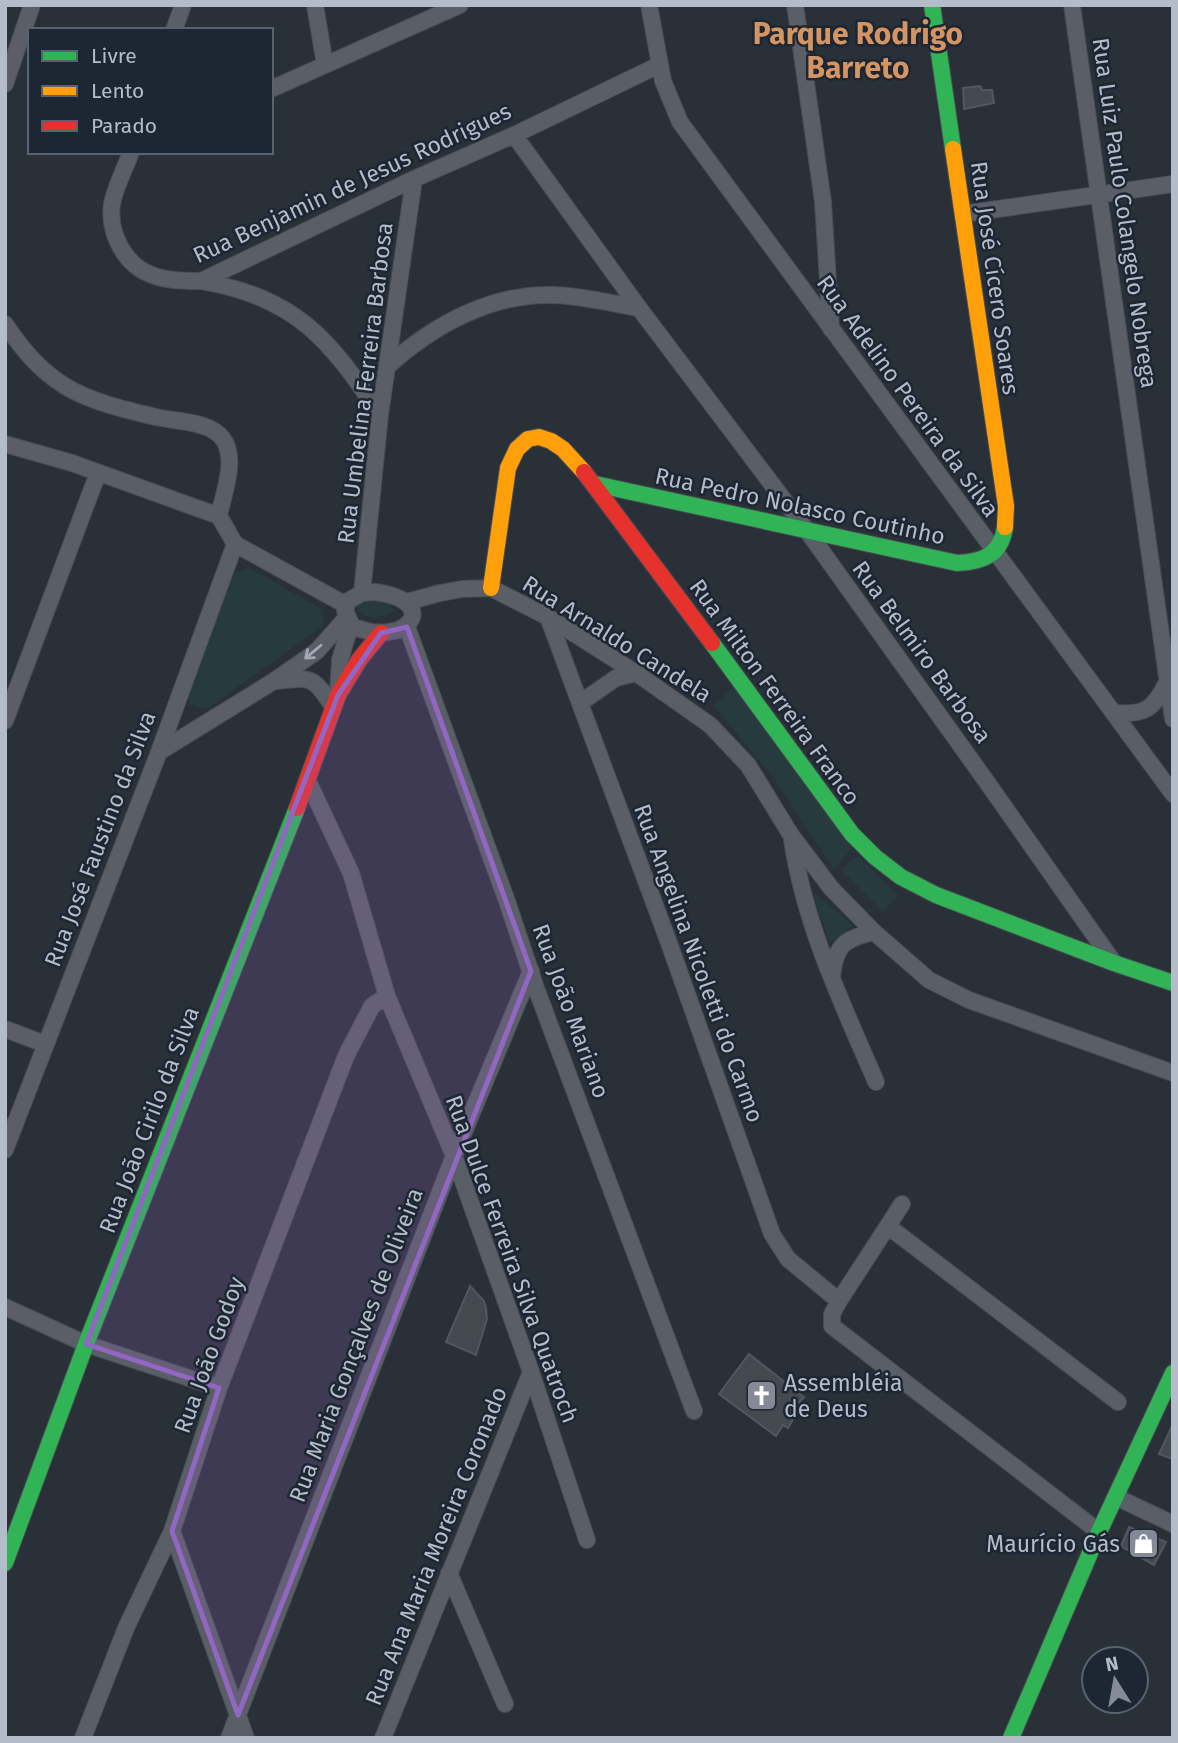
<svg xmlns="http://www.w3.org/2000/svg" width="1178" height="1743" font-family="'Fira Sans',sans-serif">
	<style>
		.green { fill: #273a3e }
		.building { fill: #444950; stroke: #52575f; stroke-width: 2 }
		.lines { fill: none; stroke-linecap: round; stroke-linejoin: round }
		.street-casing { stroke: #484c53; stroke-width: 18 }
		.fast-casing { stroke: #484c53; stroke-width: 18 }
		.slow-casing { stroke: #484c53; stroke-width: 18 }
		.jam-casing { stroke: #484c53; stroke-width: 18 }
		.street { stroke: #5a5e66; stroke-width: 16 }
		.fast { stroke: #30b455; stroke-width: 16 }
		.slow { stroke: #ff9f0a; stroke-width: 16 }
		.jam { stroke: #e5322d; stroke-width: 16 }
		.oneway { stroke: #a2a9b5 }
		.marked { fill: #9266c3; fill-opacity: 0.2; stroke: #9266c3; stroke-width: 5; stroke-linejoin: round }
		.labels { text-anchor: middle; stroke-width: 5; stroke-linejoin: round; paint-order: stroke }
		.street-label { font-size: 23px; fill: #b4bcc9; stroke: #1d2633 }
		.poi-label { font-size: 23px; fill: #b4bcc9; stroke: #1d2633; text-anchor: start }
		.district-label { font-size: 30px; font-weight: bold; fill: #d59563; stroke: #1d2633 }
	</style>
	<rect width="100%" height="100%" fill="#2a3038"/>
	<path class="green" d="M249,567L323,610V626L210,707L202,708L190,704L188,696L191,684L232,579L236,573Z
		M373,598L390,605L394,610C383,618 374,619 361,615L356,604Z
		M734,687L852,848L834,870L774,778L714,706Z
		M858,856L898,896L883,912L841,869Z
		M816,893L853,926L830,943L814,898Z"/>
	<path class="building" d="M980,86L982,90H992L994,103L964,109L963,88Z
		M470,1286L484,1301L486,1308L487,1319L476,1355L446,1342Z
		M749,1354L804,1397L792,1410L796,1414L788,1428L783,1425L776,1436L719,1394Z
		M1173,1424V1459L1159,1454Z
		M1129,1527L1166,1542L1154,1565L1121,1546Z"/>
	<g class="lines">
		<defs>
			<path id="street" d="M315,5L325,65
				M649,5L663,81L680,122L1173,794
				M795,5L823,202L831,329
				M1072,5L1173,719
				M174,30L183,5
				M5,84L32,5
				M271,89L460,5
				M514,135L639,308L808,532L984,778L1114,963
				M131,152C125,169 115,187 112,204C108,232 124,265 152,275C168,281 184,281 201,281L414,179L514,135L659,65
				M963,214L1173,184
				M201,281C296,298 329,338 380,415
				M5,324C22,349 39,370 65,386C91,402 126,410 156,417C174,421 193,421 209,428C215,431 222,436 225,442C236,463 223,495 219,516
				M388,366C432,326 491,293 553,295C582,296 610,303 639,308
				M5,444L72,463L219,516L235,544L346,605
				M375,592C444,601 407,650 352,626L345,611L348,601L362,593Z
				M362,593L380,415L414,179
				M407,602L440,593L462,589L491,588L548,617L636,673L710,725L748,765L791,835L831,888L874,932L929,980L969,1000L1173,1073
				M548,617L669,943L772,1234L788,1259L839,1301
				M407,627L507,901L536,988L694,1411
				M276,681C312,677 313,676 333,707
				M338,693L340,660L351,623
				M580,703L616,678L636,673
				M1114,713C1144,715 1153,710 1166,684
				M5,721L98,473
				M159,752L274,681L317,651L347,617
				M308,781L351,873L387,996L454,1156L531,1372L587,1540
				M792,840C805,926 842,1003 876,1082
				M832,978C835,946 843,939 874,932
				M5,1029L45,1044
				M5,1150L159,752L235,544
				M902,1204L839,1301L832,1314V1326L1099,1532
				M889,1227L1118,1402
				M5,1307L86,1344L219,1388
				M1116,1497L1173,1524
				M172,1531L246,1738
				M449,1573L505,1704
				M83,1738L126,1628L172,1531L219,1388L346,1056L372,1006L387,996
				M229,1738L454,1156L531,971
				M383,1738L531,1372"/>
			<path id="fast" d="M932,5L953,149
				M595,484L957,563C983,562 1001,555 1005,527
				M712,643L852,834L875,857L901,877L936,895L1114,963L1173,983
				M5,1563L86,1344L297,808
				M1011,1738L1099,1532L1173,1373"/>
			<path id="slow" d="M953,149L1006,506L1005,527
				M491,588L508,468L517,449L528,439L539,437L551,441L563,449L584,472"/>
			<path id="jam" d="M584,472L712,643
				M297,808L338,695L359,660L381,633"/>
		</defs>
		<use href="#street" class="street-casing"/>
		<use href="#fast" class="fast-casing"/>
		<use href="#slow" class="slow-casing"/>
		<use href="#jam" class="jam-casing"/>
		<use href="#street" class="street"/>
		<use href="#fast" class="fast"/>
		<use href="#slow" class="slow"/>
		<use href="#jam" class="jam"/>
	</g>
	<defs><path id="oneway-shaft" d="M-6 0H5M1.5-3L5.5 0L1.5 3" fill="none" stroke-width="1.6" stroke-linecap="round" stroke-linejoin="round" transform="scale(1.75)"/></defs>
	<use class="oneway" href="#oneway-shaft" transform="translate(313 652) rotate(140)"/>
	<path class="marked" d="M407,627L531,971L238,1715L172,1531L219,1388L86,1344L338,695L381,633Z"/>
	<defs>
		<symbol id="church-square" viewBox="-11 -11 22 22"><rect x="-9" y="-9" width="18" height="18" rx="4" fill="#848b96" stroke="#1d2633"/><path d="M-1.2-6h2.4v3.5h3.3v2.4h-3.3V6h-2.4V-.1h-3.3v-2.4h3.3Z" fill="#fff"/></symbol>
		<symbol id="shop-square" viewBox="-11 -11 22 22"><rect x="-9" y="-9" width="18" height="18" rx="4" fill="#848b96" stroke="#1d2633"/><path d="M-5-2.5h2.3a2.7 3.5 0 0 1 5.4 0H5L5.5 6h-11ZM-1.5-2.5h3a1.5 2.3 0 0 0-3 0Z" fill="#fff"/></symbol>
	</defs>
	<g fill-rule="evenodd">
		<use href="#church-square" x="744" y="1378" width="35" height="35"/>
		<use href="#shop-square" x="1126" y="1526" width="35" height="35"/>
	</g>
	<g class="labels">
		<g class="street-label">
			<text transform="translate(352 183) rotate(-25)" y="8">Rua Benjamin de Jesus Rodrigues</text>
			<text transform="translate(1125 213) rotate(82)" y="8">Rua Luiz Paulo Colangelo Nobrega</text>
			<text transform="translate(995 278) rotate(82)" y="8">Rua José Cícero Soares</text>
			<text transform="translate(365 383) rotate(-83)" y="8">Rua Umbelina Ferreira Barbosa</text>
			<text transform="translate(908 396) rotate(54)" y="8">Rua Adelino Pereira da Silva</text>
			<text transform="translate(800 506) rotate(12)" y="8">Rua Pedro Nolasco Coutinho</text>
			<text transform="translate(617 639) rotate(32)" y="8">Rua Arnaldo Candela</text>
			<text transform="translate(922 652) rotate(54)" y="8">Rua Belmiro Barbosa</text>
			<text transform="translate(775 692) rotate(54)" y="8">Rua Milton Ferreira Franco</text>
			<text transform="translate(100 839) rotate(-69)" y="8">Rua José Faustino da Silva</text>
			<text transform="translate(699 963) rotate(70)" y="8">Rua Angelina Nicoletti do Carmo</text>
			<text transform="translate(571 1011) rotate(70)" y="8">Rua João Mariano</text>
			<text transform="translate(149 1120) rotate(-69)" y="8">Rua João Cirilo da Silva</text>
			<text transform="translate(512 1259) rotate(70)" y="8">Rua Dulce Ferreira Silva Quatroch</text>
			<text transform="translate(356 1345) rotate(-69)" y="8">Rua Maria Gonçalves de Oliveira</text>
			<text transform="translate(209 1355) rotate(-70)" y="8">Rua João Godoy</text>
			<text transform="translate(436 1546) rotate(-68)" y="8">Rua Ana Maria Moreira Coronado</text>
		</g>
		<g class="poi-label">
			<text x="784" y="1391">Assembléia<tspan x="784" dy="26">de Deus</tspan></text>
			<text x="1120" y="1552" text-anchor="end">Maurício Gás</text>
		</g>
		<g class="district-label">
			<text x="858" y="44">Parque Rodrigo<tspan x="858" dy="34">Barreto</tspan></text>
		</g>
	</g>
	<rect width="1178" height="1743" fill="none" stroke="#b4bcc9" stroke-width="14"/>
	<rect x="28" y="28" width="245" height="126" fill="#1d2633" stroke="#59626f" stroke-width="2"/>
	<rect x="42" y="51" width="35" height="10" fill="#30b455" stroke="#59626f" stroke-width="2"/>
	<text x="91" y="63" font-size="21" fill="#b4bcc9">Livre</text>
	<rect x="42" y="86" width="35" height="10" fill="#ff9f0a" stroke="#59626f" stroke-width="2"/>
	<text x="91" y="98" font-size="21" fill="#b4bcc9">Lento</text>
	<rect x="42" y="121" width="35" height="10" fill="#e5322d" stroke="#59626f" stroke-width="2"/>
	<text x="91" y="133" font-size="21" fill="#b4bcc9">Parado</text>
	<g transform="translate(1115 1680) rotate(349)"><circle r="33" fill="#1d2633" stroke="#59626f" stroke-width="2"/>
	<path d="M0-5L12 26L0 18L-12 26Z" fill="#848b96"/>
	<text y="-10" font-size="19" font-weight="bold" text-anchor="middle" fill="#b4bcc9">N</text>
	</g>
</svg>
